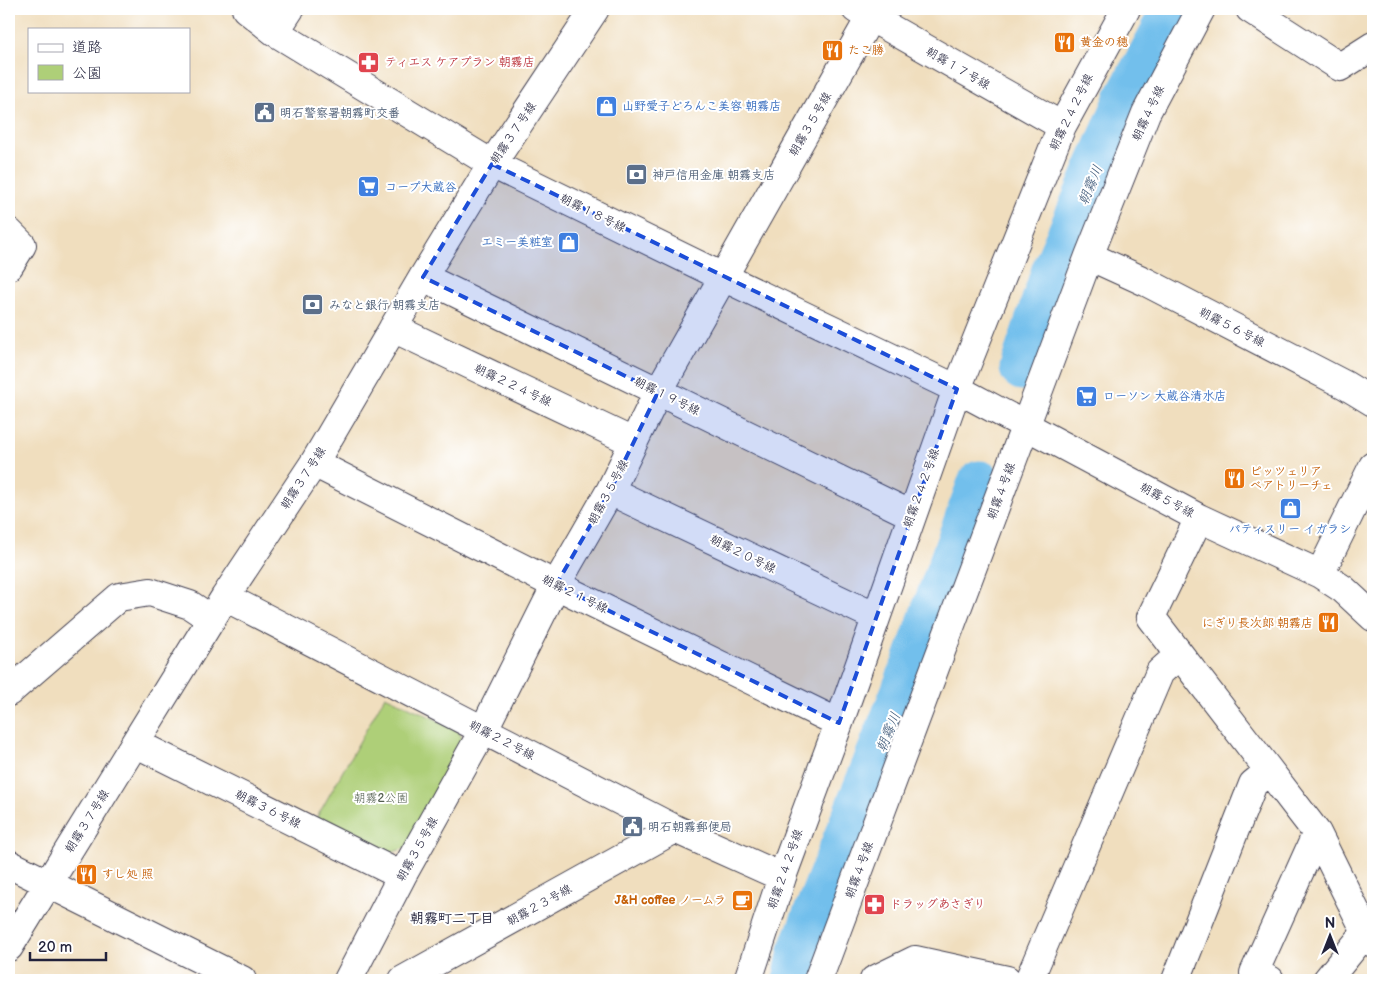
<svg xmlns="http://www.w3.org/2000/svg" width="1382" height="989" font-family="'Balsamiq Sans','Klee One',sans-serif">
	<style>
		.green { fill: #aecf78; stroke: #68785a }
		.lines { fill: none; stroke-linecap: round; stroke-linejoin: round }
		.river { stroke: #72bfec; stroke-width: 45 }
		.minor-casing { stroke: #413e4f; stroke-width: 30 }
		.minor { stroke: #fff; stroke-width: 28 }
		.marked { fill: #1d4ed8; fill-opacity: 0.2; stroke: #1d4ed8; stroke-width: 4; stroke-dasharray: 10 6; stroke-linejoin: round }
		.labels { text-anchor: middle; stroke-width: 4; stroke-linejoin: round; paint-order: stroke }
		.food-label { font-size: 12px; font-weight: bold; fill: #c56008; stroke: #fff; text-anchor: start }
		.health-label { font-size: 12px; font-weight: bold; fill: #be3a42; stroke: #fff; text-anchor: start }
		.street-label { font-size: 12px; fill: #22223b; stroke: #fff }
		.shop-label { font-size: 12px; font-weight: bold; fill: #366cbe; stroke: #fff; text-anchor: start }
		.service-label { font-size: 12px; font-weight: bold; fill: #4e5e75; stroke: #fff; text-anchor: start }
		.park-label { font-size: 12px; fill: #535f50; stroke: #fff }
		.water-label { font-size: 14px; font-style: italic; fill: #3e5979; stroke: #fff }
		.neighbourhood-label { font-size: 14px; font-weight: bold; fill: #22223b; stroke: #fff }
	</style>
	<rect width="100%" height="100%" fill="#fff"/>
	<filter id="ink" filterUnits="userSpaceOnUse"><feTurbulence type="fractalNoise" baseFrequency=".02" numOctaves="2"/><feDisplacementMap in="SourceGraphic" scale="10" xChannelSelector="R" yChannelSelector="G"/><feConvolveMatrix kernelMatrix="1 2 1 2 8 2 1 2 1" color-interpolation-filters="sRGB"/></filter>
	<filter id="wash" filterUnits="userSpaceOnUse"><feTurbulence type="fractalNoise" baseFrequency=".0096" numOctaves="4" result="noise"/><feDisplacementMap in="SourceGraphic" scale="20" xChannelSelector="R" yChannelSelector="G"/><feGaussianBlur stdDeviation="1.12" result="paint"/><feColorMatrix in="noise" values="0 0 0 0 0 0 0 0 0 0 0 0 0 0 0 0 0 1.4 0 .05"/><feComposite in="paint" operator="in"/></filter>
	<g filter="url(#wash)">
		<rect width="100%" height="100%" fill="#f0debe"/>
		<path class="green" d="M385,696L459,730L462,740L406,848L390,853L316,819Z"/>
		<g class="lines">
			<path class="river" d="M1022,368L1054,270L1129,95L1175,9
				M795,980L801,951L915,662L980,483"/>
		</g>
	</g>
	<g filter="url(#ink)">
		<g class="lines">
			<defs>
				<path id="minor" d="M246,9L275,32L492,164L723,277L957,389L1199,518L1320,574L1343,589L1373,617
					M856,9L1062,126
					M1250,9L1340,67L1373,46
					M275,32L290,9
					M9,232L22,245L9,266
					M1089,256L1146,282L1345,385L1373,402
					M423,277L912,515
					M393,328L633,442
					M314,463L556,585L839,723
					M610,491L876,617
					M1199,518L1151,617L1317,833L1366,932L1373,943
					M1320,574L1373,466
					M225,597L675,829L782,877
					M9,692L119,597L150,592L190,605L211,619
					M135,743L402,876
					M9,864L242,980
					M9,947L225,597L314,463L423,277L492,164L595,9
					M915,960L1007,980
					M348,980L402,876L483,731L556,585L610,491L658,392L875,9
					M403,980L675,829
					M748,980L782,877L839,723L957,389L1062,126L1126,9
					M818,980L1089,256L1146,113L1201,9
					M874,980L915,960
					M1029,980L1160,672L1179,655
					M1176,980L1253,784L1269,771
					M1270,980L1254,973L1317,833
					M1327,980L1366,932"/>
			</defs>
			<use href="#minor" class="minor-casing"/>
			<use href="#minor" class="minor"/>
		</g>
	</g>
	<path class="marked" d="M492,164L957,389L839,723L556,585L610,491L658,392L423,277Z"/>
	<defs>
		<symbol id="restaurant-square" viewBox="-11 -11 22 22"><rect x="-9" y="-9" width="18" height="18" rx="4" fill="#e8710a" stroke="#fff"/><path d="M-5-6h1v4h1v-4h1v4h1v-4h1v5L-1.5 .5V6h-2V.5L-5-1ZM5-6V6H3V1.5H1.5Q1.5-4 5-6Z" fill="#fff"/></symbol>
		<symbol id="pharmacy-square" viewBox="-11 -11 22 22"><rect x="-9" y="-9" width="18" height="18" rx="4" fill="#e0444e" stroke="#fff"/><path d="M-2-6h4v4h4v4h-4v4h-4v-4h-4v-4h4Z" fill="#fff"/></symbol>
		<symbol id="shop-square" viewBox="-11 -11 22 22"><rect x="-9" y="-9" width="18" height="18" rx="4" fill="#3f7fe0" stroke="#fff"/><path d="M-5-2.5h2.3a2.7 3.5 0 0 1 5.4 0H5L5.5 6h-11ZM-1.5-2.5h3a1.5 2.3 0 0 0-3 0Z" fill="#fff"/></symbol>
		<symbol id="civic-square" viewBox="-11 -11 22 22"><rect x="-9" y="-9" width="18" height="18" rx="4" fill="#5c6f8a" stroke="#fff"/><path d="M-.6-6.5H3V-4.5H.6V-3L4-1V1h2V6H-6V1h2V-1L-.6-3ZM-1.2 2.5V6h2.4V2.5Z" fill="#fff"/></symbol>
		<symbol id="bank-square" viewBox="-11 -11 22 22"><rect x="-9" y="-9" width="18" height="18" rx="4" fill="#5c6f8a" stroke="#fff"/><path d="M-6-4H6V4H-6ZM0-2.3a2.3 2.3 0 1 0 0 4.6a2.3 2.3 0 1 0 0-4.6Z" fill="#fff"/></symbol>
		<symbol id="supermarket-square" viewBox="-11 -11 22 22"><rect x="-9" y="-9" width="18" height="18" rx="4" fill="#3f7fe0" stroke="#fff"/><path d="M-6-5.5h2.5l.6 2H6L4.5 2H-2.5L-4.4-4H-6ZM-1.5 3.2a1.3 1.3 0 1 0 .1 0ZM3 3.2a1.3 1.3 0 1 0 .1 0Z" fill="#fff"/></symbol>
		<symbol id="cafe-square" viewBox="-11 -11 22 22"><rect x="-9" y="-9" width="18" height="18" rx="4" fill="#e8710a" stroke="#fff"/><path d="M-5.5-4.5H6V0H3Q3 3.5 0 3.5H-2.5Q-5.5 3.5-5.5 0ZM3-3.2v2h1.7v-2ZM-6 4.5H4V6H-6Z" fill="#fff"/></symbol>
	</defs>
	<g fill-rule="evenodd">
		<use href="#restaurant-square" x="1052" y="30" width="25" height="25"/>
		<use href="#restaurant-square" x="820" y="38" width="25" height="25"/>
		<use href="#pharmacy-square" x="356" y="50" width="25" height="25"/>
		<use href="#shop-square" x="594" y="94" width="25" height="25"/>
		<use href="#civic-square" x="252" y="100" width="25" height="25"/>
		<use href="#bank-square" x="624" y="162" width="25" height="25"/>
		<use href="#supermarket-square" x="356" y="174" width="25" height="25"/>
		<use href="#shop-square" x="556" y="230" width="25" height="25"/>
		<use href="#bank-square" x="300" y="292" width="25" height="25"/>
		<use href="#supermarket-square" x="1074" y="384" width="25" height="25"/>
		<use href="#restaurant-square" x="1222" y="466" width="25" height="25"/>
		<use href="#shop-square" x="1278" y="496" width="25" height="25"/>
		<use href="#restaurant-square" x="1316" y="610" width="25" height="25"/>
		<use href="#civic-square" x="620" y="814" width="25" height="25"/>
		<use href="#restaurant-square" x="74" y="862" width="25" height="25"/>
		<use href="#cafe-square" x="730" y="888" width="25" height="25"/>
		<use href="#pharmacy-square" x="862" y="892" width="25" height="25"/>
	</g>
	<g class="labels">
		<g class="food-label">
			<text x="1080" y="46">黄金の穂</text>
			<text x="848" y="54">たこ勝</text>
			<text x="1250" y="475">ピッツェリア<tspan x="1250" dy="14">ベアトリーチェ</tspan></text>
			<text x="1313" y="627" text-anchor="end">にぎり長次郎 朝霧店</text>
			<text x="102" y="878">すし処 照</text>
			<text x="726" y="904" text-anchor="end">J&amp;H coffee ノームラ</text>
		</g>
		<g class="health-label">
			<text x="385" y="66">ティエス ケアプラン 朝霧店</text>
			<text x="890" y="908">ドラッグあさぎり</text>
		</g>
		<g class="street-label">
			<text transform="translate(958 68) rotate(30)" y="4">朝霧１７号線</text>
			<text transform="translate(1071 112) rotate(-64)" y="4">朝霧２４２号線</text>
			<text transform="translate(1148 113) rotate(-65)" y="4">朝霧４号線</text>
			<text transform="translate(810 124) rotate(-60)" y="4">朝霧３５号線</text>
			<text transform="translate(513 133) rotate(-56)" y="4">朝霧３７号線</text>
			<text transform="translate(593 213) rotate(26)" y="4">朝霧１８号線</text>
			<text transform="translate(1232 327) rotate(27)" y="4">朝霧５６号線</text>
			<text transform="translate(513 385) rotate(25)" y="4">朝霧２２４号線</text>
			<text transform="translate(667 396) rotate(26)" y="4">朝霧１９号線</text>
			<text transform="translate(303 478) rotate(-57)" y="4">朝霧３７号線</text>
			<text transform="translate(921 488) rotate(-70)" y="4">朝霧２４２号線</text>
			<text transform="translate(1001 491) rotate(-70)" y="4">朝霧４号線</text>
			<text transform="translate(608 492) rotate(-62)" y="4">朝霧３５号線</text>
			<text transform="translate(1167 500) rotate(28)" y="4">朝霧５号線</text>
			<text transform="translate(743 554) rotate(26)" y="4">朝霧２０号線</text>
			<text transform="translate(575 594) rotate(26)" y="4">朝霧２１号線</text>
			<text transform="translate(502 740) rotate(27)" y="4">朝霧２２号線</text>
			<text transform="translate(268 809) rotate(26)" y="4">朝霧３６号線</text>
			<text transform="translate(87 821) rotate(-58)" y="4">朝霧３７号線</text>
			<text transform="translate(417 849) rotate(-61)" y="4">朝霧３５号線</text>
			<text transform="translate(785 869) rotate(-71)" y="4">朝霧２４２号線</text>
			<text transform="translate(859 870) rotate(-70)" y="4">朝霧４号線</text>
			<text transform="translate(539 905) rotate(-29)" y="4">朝霧２３号線</text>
		</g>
		<g class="shop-label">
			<text x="622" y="110">山野愛子どろんこ美容 朝霧店</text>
			<text x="385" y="191">コープ大蔵谷</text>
			<text x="553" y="246" text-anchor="end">エミー美粧室</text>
			<text x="1103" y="400">ローソン 大蔵谷清水店</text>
			<text x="1290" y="533" text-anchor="middle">パティスリー イガラシ</text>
		</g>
		<g class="service-label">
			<text x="280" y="117">明石警察署朝霧町交番</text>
			<text x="652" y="179">神戸信用金庫 朝霧支店</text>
			<text x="329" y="309">みなと銀行 朝霧支店</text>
			<text x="648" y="831">明石朝霧郵便局</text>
		</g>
		<g class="park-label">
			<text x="381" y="802">朝霧2公園</text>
		</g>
		<g class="water-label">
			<text transform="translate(1090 185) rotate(-67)" y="5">朝霧川</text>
			<text transform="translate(888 732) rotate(-68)" y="5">朝霧川</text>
		</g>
		<g class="neighbourhood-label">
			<text x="452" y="923">朝霧町二丁目</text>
		</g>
	</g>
	<rect width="1382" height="989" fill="none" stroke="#fff" stroke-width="30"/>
	<rect x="28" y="28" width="162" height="65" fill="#ffffff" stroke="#a7a7b1"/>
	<rect x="38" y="44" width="25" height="8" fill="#ffffff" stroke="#a7a7b1"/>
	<text x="72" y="52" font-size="15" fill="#22223b">道路</text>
	<rect x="38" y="65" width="25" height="15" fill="#aecf78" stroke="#a7a7b1"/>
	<text x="72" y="78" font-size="15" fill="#22223b">公園</text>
	<g transform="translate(1330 936)" stroke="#ffffff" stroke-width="4" paint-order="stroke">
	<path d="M0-4L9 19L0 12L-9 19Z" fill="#22223b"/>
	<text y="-8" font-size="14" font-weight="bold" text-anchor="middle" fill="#22223b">N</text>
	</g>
	<path d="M30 952v8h76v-8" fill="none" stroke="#22223b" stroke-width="2.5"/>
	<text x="38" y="952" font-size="15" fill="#22223b" stroke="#ffffff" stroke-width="4" paint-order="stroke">20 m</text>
</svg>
